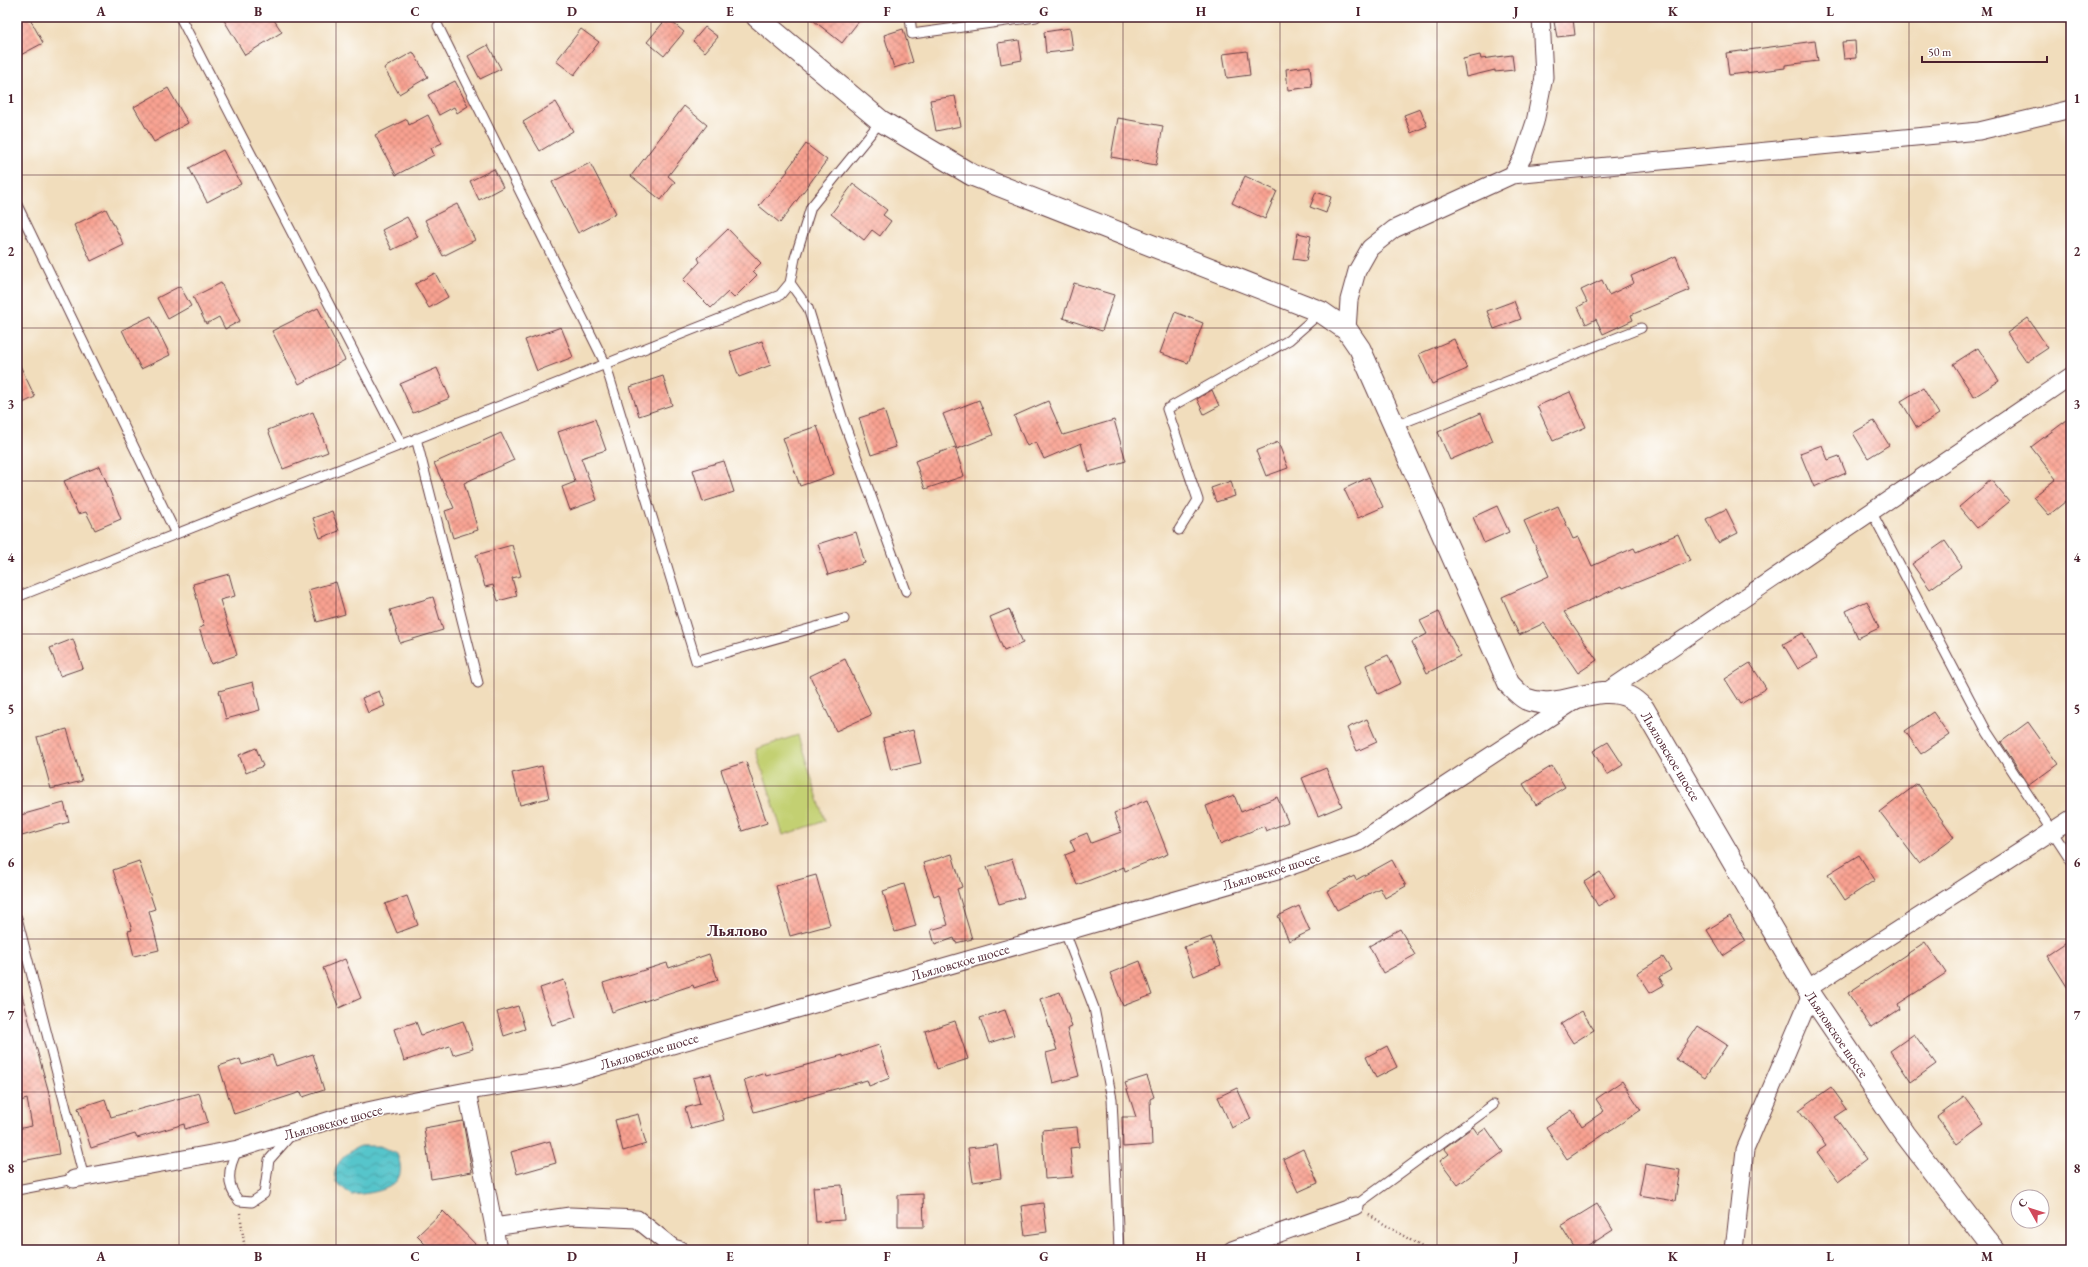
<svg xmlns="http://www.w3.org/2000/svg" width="2088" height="1267" font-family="'EB Garamond',serif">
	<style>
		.park { fill: #c3d072; stroke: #86784e }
		.water { fill: url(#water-waves); stroke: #50727b }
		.building { fill: url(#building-cross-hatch) }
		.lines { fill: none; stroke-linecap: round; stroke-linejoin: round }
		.service-casing { stroke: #633c41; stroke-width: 11 }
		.minor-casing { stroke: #633c41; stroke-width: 19 }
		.tertiary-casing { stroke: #633c41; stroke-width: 23 }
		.path { stroke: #633c41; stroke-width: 2.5; stroke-dasharray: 1 3; stroke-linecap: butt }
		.service { stroke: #fff; stroke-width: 9 }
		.minor { stroke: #fff; stroke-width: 17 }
		.tertiary { stroke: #fff; stroke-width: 21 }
		.grid { fill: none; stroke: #4a1f2b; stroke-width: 1; stroke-opacity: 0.55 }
		.labels { text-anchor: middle; stroke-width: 3; stroke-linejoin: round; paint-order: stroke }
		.street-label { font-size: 14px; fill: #4a1f2b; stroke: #fff }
		.quarter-label { font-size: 16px; font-weight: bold; fill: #4a1f2b; stroke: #fff }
		.neatline { fill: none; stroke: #4a1f2b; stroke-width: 1.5 }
		.grid-label { font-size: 13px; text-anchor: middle; font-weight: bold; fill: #4a1f2b }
	</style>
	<defs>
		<pattern id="water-waves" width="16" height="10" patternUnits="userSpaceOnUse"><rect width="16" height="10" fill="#57c5cb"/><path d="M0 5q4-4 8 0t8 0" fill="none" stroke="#4a9fa5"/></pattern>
		<pattern id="building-cross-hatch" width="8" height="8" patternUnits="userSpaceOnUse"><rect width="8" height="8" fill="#f9a291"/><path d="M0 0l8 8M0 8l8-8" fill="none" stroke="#cc8377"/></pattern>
	</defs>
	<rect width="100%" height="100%" fill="#fff"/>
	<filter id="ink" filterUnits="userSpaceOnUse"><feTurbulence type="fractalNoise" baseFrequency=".025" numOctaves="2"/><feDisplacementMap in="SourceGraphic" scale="8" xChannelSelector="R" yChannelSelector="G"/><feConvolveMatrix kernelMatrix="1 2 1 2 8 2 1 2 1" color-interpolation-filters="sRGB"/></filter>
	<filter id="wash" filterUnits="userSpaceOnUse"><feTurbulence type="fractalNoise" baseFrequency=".012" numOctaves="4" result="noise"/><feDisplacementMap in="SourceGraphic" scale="16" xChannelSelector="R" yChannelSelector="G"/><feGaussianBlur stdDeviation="0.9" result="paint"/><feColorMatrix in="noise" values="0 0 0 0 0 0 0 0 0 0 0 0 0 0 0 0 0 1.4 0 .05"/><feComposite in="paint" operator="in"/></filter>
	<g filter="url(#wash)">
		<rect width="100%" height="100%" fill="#f1ddbc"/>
		<path class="park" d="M798,735L825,821L783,835L756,749Z"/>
		<path class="water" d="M361,1146H380L397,1154C412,1189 376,1193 351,1195L336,1182C336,1179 334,1175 335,1173C336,1161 351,1149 361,1146Z"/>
		<g id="blocks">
			<path class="building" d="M17,17H29L43,43L17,57Z
				M222,17H272L282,32L245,55Z
				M809,17H862L842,43Z
				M667,18L684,32L664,56L647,42Z
				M1573,19L1575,35L1557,37L1554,22Z
				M705,27L718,37L705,52L693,41Z
				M1070,28L1073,50L1046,53L1044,32Z
				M581,29L599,42L574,75L556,61Z
				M903,29L913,62L894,68L884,35Z
				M1019,40L1022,60L1001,64L998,43Z
				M1815,41L1818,61L1785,65V68L1729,75L1726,53Z
				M1855,41L1856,58L1844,59L1842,42Z
				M488,45L501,69L480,79L468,56Z
				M1247,51L1250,75L1227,78L1223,54Z
				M413,52L428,77L399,94L384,68Z
				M1480,55L1481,59L1512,55L1514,70L1495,72V70L1466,77L1463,59Z
				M1310,66L1312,87L1288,90L1286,69Z
				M455,81L468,106L457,113L454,107L439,115L428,95Z
				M168,88L188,123L154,142L134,107Z
				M955,96L961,126L936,131L930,100Z
				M556,102L573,131L540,151L523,122Z
				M684,106L707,125L668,176L675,182L661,200L631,176Z
				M1420,109L1427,126L1411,133L1404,115Z
				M428,115L442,143L431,148L434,155L396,175L375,135L407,119L409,125Z
				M1118,118L1163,126L1156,165L1111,157Z
				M806,144L827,160L780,223L759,206L788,171L787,170Z
				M223,150L241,184L207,202L189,168Z
				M590,163L616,213L578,233L552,182Z
				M494,169L503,187L479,200L470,181Z
				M1245,176L1277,191L1265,219L1232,203Z
				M853,184L887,210L883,215L891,221L880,236L872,230L864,240L831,214Z
				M1316,192L1331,197L1326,213L1310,207Z
				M457,204L475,240L443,256L425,220Z
				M106,209L124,245L91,261L74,225Z
				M407,217L418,237L392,250L382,230Z
				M728,229L761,263L753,271L757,275L734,298L728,292L711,308L683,280L700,262L698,258Z
				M1298,233L1311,236L1306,261L1293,259Z
				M1676,256L1690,290L1631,315L1633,320L1603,334L1596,319L1586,324L1578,307L1587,302L1581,290L1602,280L1609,295L1634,283L1631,276Z
				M435,273L448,297L429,308L415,284Z
				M221,283L240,321L225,329L219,317L206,324L193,297Z
				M1074,283L1114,295L1102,331L1063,318Z
				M180,286L191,306L168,319L157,298Z
				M1514,301L1521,319L1494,329L1487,311Z
				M318,308L345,360L299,384L272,331Z
				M1175,312L1203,323L1188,363L1160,353Z
				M151,316L170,355L141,369L122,330Z
				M2028,318L2048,348L2027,362L2007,333Z
				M561,327L573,357L537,371L525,340Z
				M1454,339L1467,369L1432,384L1419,354Z
				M762,341L771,365L739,377L730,352Z
				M1978,348L1999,381L1974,397L1953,364Z
				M17,359L35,397L17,406Z
				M437,368L450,398L413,413L400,384Z
				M663,376L672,405L639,416L630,387Z
				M1923,388L1939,414L1917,428L1901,401Z
				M1212,390L1219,406L1204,414L1197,399Z
				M1570,392L1586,427L1553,441L1537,406Z
				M979,400L993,435L957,449L943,414Z
				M1048,401L1063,435L1114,420L1126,461L1089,472L1081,443L1044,459L1036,442L1027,446L1014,416Z
				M884,410L896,447L871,455L859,418Z
				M313,412L328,452L283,469L268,430Z
				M1481,413L1493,441L1450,460L1438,432Z
				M2071,417V497L2049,515L2033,497L2056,479L2031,447Z
				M595,419L606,450L581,458L597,500L570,510L562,487L575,482L558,432Z
				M1874,421L1889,445L1868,458L1853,433Z
				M817,426L834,474L800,486L783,438Z
				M501,433L514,460L464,483L478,530L453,538L445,511L454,508L434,463Z
				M1278,442L1288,468L1266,476L1256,451Z
				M1822,445L1828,460L1839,456L1846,473L1814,487L1800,453Z
				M955,447L964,476L925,489L915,461Z
				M724,461L734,492L703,502L693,470Z
				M100,466L121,519L95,530L86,512L78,514L64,481Z
				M1369,477L1383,507L1358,518L1344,489Z
				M1991,480L2009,502L1977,528L1959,507Z
				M1231,481L1235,496L1216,502L1211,488Z
				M1497,506L1509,532L1484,543L1473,517Z
				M1558,506L1573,539L1579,537L1592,566L1634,548L1636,552L1678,534L1690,561L1623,588L1622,586L1564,612L1597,660L1578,673L1544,623L1519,635L1502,597L1549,576L1524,521Z
				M1726,509L1738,533L1718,543L1706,519Z
				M332,511L339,531L320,538L313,518Z
				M856,532L865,563L828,575L818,544Z
				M1945,541L1962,566L1930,589L1912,564Z
				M512,545L521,576L512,578L517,596L498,601L493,585L485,587L476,555Z
				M229,574L235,596L220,600L237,655L211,664L199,628L204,626L193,584Z
				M336,582L345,614L317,622L308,590Z
				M433,597L443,630L400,643L390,610Z
				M1867,601L1879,628L1858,638L1846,611Z
				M1009,609L1023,643L1004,651L990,617Z
				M1439,612L1460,656L1427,673L1412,642L1427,634L1420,621Z
				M1803,633L1817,658L1798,669L1783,644Z
				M73,639L83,668L60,676L50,648Z
				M1388,655L1401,683L1378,694L1366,665Z
				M845,659L871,715L836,731L810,676Z
				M1750,663L1766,688L1741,704L1725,679Z
				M253,682L260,710L226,719L219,691Z
				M379,691L385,706L368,713L362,698Z
				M1933,712L1949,735L1921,754L1905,731Z
				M1367,719L1377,742L1357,751L1347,728Z
				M2028,722L2058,764L2029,785L2001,742Z
				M67,729L82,781L51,789L37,737Z
				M913,730L921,763L891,770L883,738Z
				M1608,742L1623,765L1607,775L1593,751Z
				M256,748L263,766L246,773L239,755Z
				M746,762L767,823L742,831L721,770Z
				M542,766L549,798L520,805L512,773Z
				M1552,766L1565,787L1536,805L1523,784Z
				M1326,768L1342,806L1318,816L1302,778Z
				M1917,784L1954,837L1919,863L1880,812Z
				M1234,795L1241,812L1277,797L1288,822L1266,831L1264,826L1220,844L1206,806Z
				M1147,800L1168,854L1125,871L1124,867L1077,885L1065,855L1075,851L1070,840L1087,833L1091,843L1121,832L1114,813Z
				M64,803L69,822L22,836L17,816Z
				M952,854L962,887L957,889L972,939L956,943L954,938L935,945L931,930L948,925L939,894L934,896L923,863Z
				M1859,855L1875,880L1845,900L1828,874Z
				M1012,859L1024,897L999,904L987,867Z
				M1392,860L1406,886L1385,898L1380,888L1337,910L1327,891L1354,876L1356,880Z
				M139,861L155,909L149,911L159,950L134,956L128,931L132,930L113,870Z
				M1600,872L1615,896L1598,906L1584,882Z
				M816,875L830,925L790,936L776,886Z
				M904,884L916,926L895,932L883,891Z
				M407,896L418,925L397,933L385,904Z
				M1299,906L1310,931L1289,941L1278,916Z
				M1730,916L1746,941L1723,956L1707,930Z
				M1400,929L1415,955L1383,973L1369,946Z
				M1211,937L1221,965L1194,976L1184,947Z
				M2071,939V993L2047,955Z
				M1925,942L1946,973L1898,1004L1900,1009L1871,1028L1848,993Z
				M709,954L718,980L694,988L693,985L612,1012L603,983L667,963L669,968Z
				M1663,957L1671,970L1659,977L1664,985L1650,993L1637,973Z
				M345,959L361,998L339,1008L323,968Z
				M1140,961L1152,995L1123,1006L1110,973Z
				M564,980L576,1017L552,1025L540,988Z
				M21,992L49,1093L59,1154L17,1162V1129L32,1126L27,1099L17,1102V993Z
				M1060,992L1072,1027L1067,1029L1079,1076L1053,1083L1046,1053L1057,1050L1040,999Z
				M518,1006L525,1029L504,1036L497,1012Z
				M1005,1010L1014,1035L989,1043L980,1018Z
				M1582,1011L1594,1030L1573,1043L1561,1024Z
				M463,1021L473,1049L453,1055L450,1046L404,1061L394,1029L416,1022L421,1035Z
				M955,1021L968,1059L937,1069L925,1031Z
				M1698,1026L1727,1045L1705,1078L1676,1059Z
				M1914,1034L1936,1064L1911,1082L1890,1051Z
				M879,1045L890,1078L869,1086L867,1080L754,1112L744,1080L765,1073L766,1076L843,1055V1057Z
				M1387,1046L1397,1067L1376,1078L1366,1057Z
				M313,1054L324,1090L303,1097L301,1092L234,1114L219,1066L240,1059L242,1065L272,1055L276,1066Z
				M711,1074L724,1120L691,1129L685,1108L700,1104L693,1078Z
				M1147,1076L1154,1097L1150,1099L1152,1145L1123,1147L1122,1117H1136L1125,1083Z
				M1622,1081L1641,1110L1567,1159L1546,1127L1572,1110L1582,1126L1604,1111L1596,1099Z
				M1831,1087L1847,1109L1835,1117L1866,1160L1838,1181L1817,1152L1826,1146L1799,1110Z
				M1237,1088L1251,1119L1232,1128L1218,1097Z
				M199,1093L208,1122L185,1129L184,1124L137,1138L135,1134L91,1148L78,1108L105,1099L111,1117Z
				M1964,1097L1984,1124L1957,1144L1937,1117Z
				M638,1114L646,1144L623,1151L615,1120Z
				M463,1121L472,1172L431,1179L424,1128Z
				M1077,1127L1079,1147L1070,1148L1073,1177L1045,1179L1042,1130Z
				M1473,1127L1478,1134L1486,1128L1503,1152L1458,1185L1440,1161L1449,1154L1444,1148Z
				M550,1141L556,1163L517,1174L511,1152Z
				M997,1145L1001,1178L973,1182L968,1148Z
				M1303,1149L1318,1183L1298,1192L1283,1159Z
				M1645,1164L1680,1170L1675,1201L1639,1195Z
				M842,1185L844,1220L816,1222L813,1187Z
				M923,1194L924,1227H898V1195Z
				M1043,1203L1047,1232L1025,1235L1021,1206Z
				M1597,1204L1613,1230L1582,1250H1576L1561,1226Z
				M443,1211L481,1250H431L417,1236Z"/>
		</g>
	</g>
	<g filter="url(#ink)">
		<use href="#blocks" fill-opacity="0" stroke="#633c41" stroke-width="1"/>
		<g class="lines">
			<defs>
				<path id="service" d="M180,17L402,445
					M910,17L912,34L1036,17
					M438,26L605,363L696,661L844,619
					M17,205L176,534
					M790,283L808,308L843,420L906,591
					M1395,426L1641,328
					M416,438L478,683
					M1871,511L1987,732L2071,860
					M1179,530L1198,500L1167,409L1289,340L1321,312
					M17,597L780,295L790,283L795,258L811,207L881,121
					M17,918L84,1178
					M1065,932L1094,1008L1112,1099L1119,1250
					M238,1149C228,1167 225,1185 239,1201L252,1202L264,1194L269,1160L291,1135
					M17,1190L74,1179
					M1355,1206L1493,1105"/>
				<path id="minor" d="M1512,175L1524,155L1535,122L1544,77L1541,17
					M1347,330L1349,300L1357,271L1370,248L1394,229L1512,175L1979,131L2071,109
					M1606,692L2071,376
					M1807,989L2071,819
					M467,1091L494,1227L570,1216L637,1219L673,1248L680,1250
					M74,1179L238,1149L340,1117L395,1105L467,1091L564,1076L1277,871L1359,842L1576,700
					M494,1227L498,1250
					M1232,1250L1355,1206
					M1734,1250L1745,1150L1811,995"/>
				<path id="tertiary" d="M757,17L881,121L972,175L1321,312L1347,330L1360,349L1509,684C1514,689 1520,696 1526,699C1560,713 1596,681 1629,697C1635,700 1640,705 1644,709L1807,989L1905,1134L1994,1250"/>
			</defs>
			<use href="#service" class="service-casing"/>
			<use href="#minor" class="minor-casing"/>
			<use href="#tertiary" class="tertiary-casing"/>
			<path class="path" d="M240,1213L245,1250
				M1369,1215L1427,1250"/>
			<use href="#service" class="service"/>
			<use href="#minor" class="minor"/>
			<use href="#tertiary" class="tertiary"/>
		</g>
	</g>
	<path class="grid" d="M179,17V1250M336,17V1250M494,17V1250M651,17V1250M808,17V1250M965,17V1250M1123,17V1250M1280,17V1250M1437,17V1250M1594,17V1250M1752,17V1250M1909,17V1250M17,175H2071M17,328H2071M17,481H2071M17,634H2071M17,786H2071M17,939H2071M17,1092H2071"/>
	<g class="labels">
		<g class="street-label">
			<text transform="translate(1671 756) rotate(59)" y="5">Льяловское шоссе</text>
			<text transform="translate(1271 871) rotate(-17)" y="5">Льяловское шоссе</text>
			<text transform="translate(960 962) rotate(-16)" y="5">Льяловское шоссе</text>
			<text transform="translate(1837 1034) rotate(56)" y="5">Льяловское шоссе</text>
			<text transform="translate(649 1051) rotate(-16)" y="5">Льяловское шоссе</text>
			<text transform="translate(333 1122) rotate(-15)" y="5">Льяловское шоссе</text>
		</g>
		<g class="quarter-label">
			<text x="737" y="936">Льялово</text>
		</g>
	</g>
	<rect width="2088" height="1267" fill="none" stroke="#fff" stroke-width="44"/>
	<g transform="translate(2030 1209) rotate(309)"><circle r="19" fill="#ffffff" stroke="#b7a5aa"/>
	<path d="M0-3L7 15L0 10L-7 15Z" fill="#d1495b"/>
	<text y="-6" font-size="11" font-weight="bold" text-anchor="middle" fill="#4a1f2b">С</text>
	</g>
	<path d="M1922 56v6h125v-6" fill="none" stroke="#4a1f2b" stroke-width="2"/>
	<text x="1928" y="56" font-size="12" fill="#4a1f2b" stroke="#ffffff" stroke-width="3" paint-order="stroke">50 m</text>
	<rect x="22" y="22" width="2044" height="1223" class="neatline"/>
	<g class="grid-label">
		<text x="101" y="16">A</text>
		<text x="258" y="16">B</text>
		<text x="415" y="16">C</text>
		<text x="572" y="16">D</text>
		<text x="730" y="16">E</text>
		<text x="887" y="16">F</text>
		<text x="1044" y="16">G</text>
		<text x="1201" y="16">H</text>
		<text x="1358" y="16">I</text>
		<text x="1516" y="16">J</text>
		<text x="1673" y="16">K</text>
		<text x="1830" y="16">L</text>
		<text x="1987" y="16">M</text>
		<text x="11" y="103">1</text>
		<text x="2077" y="103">1</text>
		<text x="11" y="256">2</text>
		<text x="2077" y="256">2</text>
		<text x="11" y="409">3</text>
		<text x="2077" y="409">3</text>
		<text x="11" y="562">4</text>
		<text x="2077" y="562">4</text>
		<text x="11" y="714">5</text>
		<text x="2077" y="714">5</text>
		<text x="11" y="867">6</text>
		<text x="2077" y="867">6</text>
		<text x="11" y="1020">7</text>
		<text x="2077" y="1020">7</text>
		<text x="11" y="1173">8</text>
		<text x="2077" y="1173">8</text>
		<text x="101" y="1261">A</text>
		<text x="258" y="1261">B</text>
		<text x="415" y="1261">C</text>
		<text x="572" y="1261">D</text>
		<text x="730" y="1261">E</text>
		<text x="887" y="1261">F</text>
		<text x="1044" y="1261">G</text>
		<text x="1201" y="1261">H</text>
		<text x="1358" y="1261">I</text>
		<text x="1516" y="1261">J</text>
		<text x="1673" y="1261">K</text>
		<text x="1830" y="1261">L</text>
		<text x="1987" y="1261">M</text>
	</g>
</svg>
